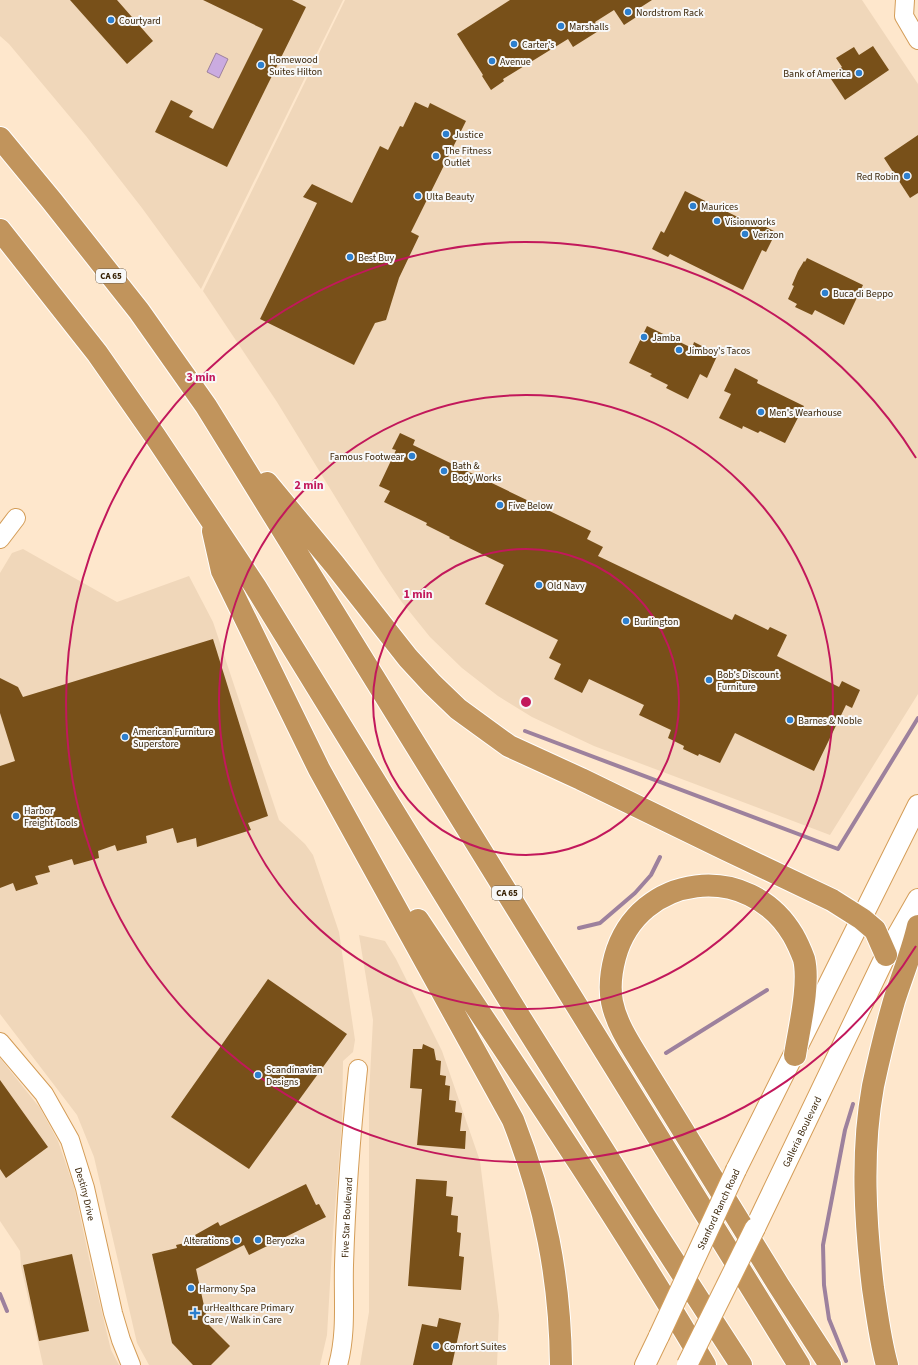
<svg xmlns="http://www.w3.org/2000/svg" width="918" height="1365" font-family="'Source Sans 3',sans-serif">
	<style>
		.built { fill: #f0d7ba }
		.water { fill: #caabe0; stroke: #9d819d }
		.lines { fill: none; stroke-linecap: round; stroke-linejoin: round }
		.stream { stroke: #9d819d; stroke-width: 4 }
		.building { fill: #785019 }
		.tertiary-casing { stroke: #d49d58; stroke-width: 20 }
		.secondary-casing { stroke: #d49d58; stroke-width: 22 }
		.motorway-casing { stroke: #fff; stroke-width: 24 }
		.tertiary { stroke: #fff; stroke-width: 18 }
		.secondary { stroke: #fff; stroke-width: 20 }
		.motorway { stroke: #c1945c; stroke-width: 22 }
		.secondary-bridge-casing { stroke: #d49d58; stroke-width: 22; stroke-linecap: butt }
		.secondary-bridge { stroke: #fff; stroke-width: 20 }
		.ring { fill: none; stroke: #c2185b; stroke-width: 2 }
		.poi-dot { fill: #2d7fce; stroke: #f8f8f8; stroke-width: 1.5 }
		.labels { text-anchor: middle; stroke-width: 4; stroke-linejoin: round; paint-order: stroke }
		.shield { fill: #f8f8f8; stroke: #70604c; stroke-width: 1 }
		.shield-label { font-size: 9px; font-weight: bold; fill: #351f02 }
		.poi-label { font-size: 10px; fill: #351f02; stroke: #f8f8f8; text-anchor: start }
		.street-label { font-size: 10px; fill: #351f02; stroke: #f8f8f8 }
		.centre { fill: #c2185b; stroke: #f8f8f8; stroke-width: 2 }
		.ring-label { font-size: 12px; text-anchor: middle; font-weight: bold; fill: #c2185b; stroke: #f8f8f8; stroke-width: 4; stroke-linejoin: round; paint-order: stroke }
	</style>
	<rect width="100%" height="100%" fill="#fee7cc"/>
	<path class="built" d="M0,0H343L201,289L142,208L86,136L9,44L0,36Z
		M345,0H862L918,84V694L830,835L594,746L532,717L498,696L462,668L430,637L401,601L380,570L277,402L203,291Z
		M23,549L117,602L189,576L213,622L279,820L305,844L313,855L339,932L355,1040L353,1052L343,1061L342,1123L333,1233L327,1335L320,1365H149L137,1343L94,1157L77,1115L0,1014V573L12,553Z
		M359,935L385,941L396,959L442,1051L480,1161L499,1315L497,1365H360L369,1312V1095L373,1020Z
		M0,1058L40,1108L58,1141L74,1187L91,1267L111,1350L119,1365H43L21,1266L20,1251L0,1221Z"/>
	<path class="water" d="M216,53L228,59L219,78L207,72Z"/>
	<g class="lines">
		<path class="stream" d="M525,731L838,849L918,718
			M579,928L600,923L635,893L651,875L660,857
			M666,1053L767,990
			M0,1294L7,1311
			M846,1361L829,1319L824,1285L823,1245L845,1130L853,1104"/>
	</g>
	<path class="building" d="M70,0H117L153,41L127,64Z
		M203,0H292L306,7L227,167L155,132L171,100L193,111L189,117L213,129L263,29Z
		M510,0H652L638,9L641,14L624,25L614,10L595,22L600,30L573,47L568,39L503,79L504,81L491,90L482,76L483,75L457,34Z
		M873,46L889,70L845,100L829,76L842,67L836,58L854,47L859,55Z
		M415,102L428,108L430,103L466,121L411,232L419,236L399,278L386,320L375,323L354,365L260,319L317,203L303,197L312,184L352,203L380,146L388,150L400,126L403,127Z
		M918,135V193L910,198L884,158Z
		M685,191L754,225L756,222L776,232L766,252L762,250L743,290L670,254L668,257L652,249L661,231L664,233Z
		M807,258L863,285L844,325L815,310L812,315L795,307L797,304L788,299L794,286L792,285L798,271L804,261L805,262Z
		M647,326L692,348L694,342L718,354L707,378L700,374L688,399L666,388L668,385L650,376L652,374L629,363Z
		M735,368L758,380L757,383L804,406L785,443L760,431L758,433L743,426L742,429L719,418L731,394L724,391Z
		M400,433L415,440L413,445L591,531L587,539L603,547L598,556L732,620L735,614L768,630L770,627L787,635L777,656L839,687L842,681L860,690L852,708L846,705L814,771L735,733L720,763L699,754L698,756L683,749L684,746L668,738L671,730L639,715L644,705L589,679L582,693L554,679L561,664L549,658L558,640L485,604L504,565L449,538L450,537L426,525L427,523L384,502L390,491L379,486L396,450L392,449Z
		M213,639L268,816L248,823L251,830L197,847L196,838L177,843L173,828L146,836L147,843L117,851L115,845L98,851L99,858L74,865L72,859L48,866L50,872L35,876L38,884L16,891L13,883L0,888V766L15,761L0,713V678L18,687L23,697Z
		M268,979L347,1034L249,1169L171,1117Z
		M423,1044L434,1049L436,1060L441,1061L440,1075L446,1076L445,1085L450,1086L449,1100L456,1101L455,1112L462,1113L460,1131H466L465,1149L417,1145L422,1089L410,1088L413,1049H422Z
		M0,1080L48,1147L6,1178L0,1169Z
		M416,1179L447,1181L446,1196L453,1197L451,1215L458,1216L457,1232L461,1233L459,1256L464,1257L461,1290L408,1286Z
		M306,1184L316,1205L319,1204L326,1217L249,1255L244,1245L196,1269L208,1324L230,1346L211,1365H193L172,1343L152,1254L177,1248L176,1245L198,1240L195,1235L218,1222L220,1226Z
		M72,1254L89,1331L39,1341L23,1265Z
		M439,1318L461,1323L452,1365H413L422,1324L437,1327Z"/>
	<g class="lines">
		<defs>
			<g id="tertiary">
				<path d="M905,0L904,16L918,40"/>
				<path d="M0,539L16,518"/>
				<path id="s1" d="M0,1042L44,1094L70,1140L85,1188L113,1313L121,1340L131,1365"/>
				<path id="s2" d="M338,1365C347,1332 343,1299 344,1265C346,1199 351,1134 358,1069"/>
			</g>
			<g id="secondary">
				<path d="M736,1170L918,805"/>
				<path id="s3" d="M755,1228L886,955L918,899"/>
				<path d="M645,1365L659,1336"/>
			</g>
			<path id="motorway" d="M0,138L52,201L139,311L206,406L799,1365
				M0,230L97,353L155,436L255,586L521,1019L646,1218L741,1365
				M267,483L334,564L408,658L432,684L458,709L509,746L581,779L725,849L832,900L862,919L875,930L886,955
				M213,531L222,571L319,769L513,1120C545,1202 560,1278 561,1365
				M418,920C516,1067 615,1213 705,1365
				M795,1055C799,1029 810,984 804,959C801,951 797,942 793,935C749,860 638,873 615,957C611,972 609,986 612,1002C617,1027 634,1050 647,1072L779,1286L830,1365
				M887,1365C880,1340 877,1314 873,1288C865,1221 861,1152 873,1086C879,1058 886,1029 894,1001C902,976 912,952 918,926"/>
		</defs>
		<use href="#tertiary" class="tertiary-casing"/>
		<use href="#secondary" class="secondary-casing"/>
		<use href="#motorway" class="motorway-casing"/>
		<use href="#tertiary" class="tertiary"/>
		<use href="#secondary" class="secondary"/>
		<use href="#motorway" class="motorway"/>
		<defs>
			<g id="secondary-bridge">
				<path id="s4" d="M659,1336L736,1170"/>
				<path d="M687,1365L755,1228"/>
			</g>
		</defs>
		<use href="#secondary-bridge" class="secondary-bridge-casing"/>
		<use href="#secondary-bridge" class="secondary-bridge"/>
	</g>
	<g class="ring">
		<circle cx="526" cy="702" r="153"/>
		<circle cx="526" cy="702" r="307"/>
		<path d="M916 946A460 460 0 1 1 916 458"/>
	</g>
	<g class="poi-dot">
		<circle cx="628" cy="12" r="4"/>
		<circle cx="111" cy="20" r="4"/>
		<circle cx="561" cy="26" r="4"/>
		<circle cx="514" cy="44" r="4"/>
		<circle cx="492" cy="61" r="4"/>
		<circle cx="261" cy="65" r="4"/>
		<circle cx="859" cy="73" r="4"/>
		<circle cx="446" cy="134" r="4"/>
		<circle cx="436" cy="156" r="4"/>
		<circle cx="907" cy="176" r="4"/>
		<circle cx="418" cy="196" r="4"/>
		<circle cx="693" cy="206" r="4"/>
		<circle cx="717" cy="221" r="4"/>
		<circle cx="745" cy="234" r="4"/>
		<circle cx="350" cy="257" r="4"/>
		<circle cx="825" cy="293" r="4"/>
		<circle cx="644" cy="337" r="4"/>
		<circle cx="679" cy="350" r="4"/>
		<circle cx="761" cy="412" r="4"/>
		<circle cx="412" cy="456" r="4"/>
		<circle cx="444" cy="471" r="4"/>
		<circle cx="500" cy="505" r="4"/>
		<circle cx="539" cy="585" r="4"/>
		<circle cx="626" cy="621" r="4"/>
		<circle cx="709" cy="680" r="4"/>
		<circle cx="790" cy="720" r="4"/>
		<circle cx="125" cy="737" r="4"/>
		<circle cx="16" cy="816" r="4"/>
		<circle cx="258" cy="1075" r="4"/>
		<circle cx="237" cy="1240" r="4"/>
		<circle cx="258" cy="1240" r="4"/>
		<circle cx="191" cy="1288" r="4"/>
		<path d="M193 1307h4v4h4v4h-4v4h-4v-4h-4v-4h4z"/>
		<circle cx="436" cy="1346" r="4"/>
	</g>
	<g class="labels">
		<g class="shield">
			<rect x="96" y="269" width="30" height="14" rx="3"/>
			<rect x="492" y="886" width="30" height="14" rx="3"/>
		</g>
		<g class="shield-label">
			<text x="111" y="279">CA 65</text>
			<text x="507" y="896">CA 65</text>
		</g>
		<g class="poi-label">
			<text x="636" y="16">Nordstrom Rack</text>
			<text x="119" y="24">Courtyard</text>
			<text x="569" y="30">Marshalls</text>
			<text x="522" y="48">Carter's</text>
			<text x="269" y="63">Homewood<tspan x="269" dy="12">Suites Hilton</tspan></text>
			<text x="500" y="65">Avenue</text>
			<text x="851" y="77" text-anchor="end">Bank of America</text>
			<text x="454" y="138">Justice</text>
			<text x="444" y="154">The Fitness<tspan x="444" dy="12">Outlet</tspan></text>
			<text x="899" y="180" text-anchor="end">Red Robin</text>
			<text x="426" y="200">Ulta Beauty</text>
			<text x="701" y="210">Maurices</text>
			<text x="725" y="225">Visionworks</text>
			<text x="753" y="238">Verizon</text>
			<text x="358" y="261">Best Buy</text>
			<text x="833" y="297">Buca di Beppo</text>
			<text x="652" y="341">Jamba</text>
			<text x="687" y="354">Jimboy's Tacos</text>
			<text x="769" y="416">Men's Wearhouse</text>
			<text x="404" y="460" text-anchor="end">Famous Footwear</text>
			<text x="452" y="469">Bath &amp;<tspan x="452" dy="12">Body Works</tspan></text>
			<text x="508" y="509">Five Below</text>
			<text x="547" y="589">Old Navy</text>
			<text x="634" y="625">Burlington</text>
			<text x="717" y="678">Bob's Discount<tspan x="717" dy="12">Furniture</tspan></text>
			<text x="798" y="724">Barnes &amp; Noble</text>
			<text x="133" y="735">American Furniture<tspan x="133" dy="12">Superstore</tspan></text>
			<text x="24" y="814">Harbor<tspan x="24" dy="12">Freight Tools</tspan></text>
			<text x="266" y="1073">Scandinavian<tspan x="266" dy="12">Designs</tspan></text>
			<text x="229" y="1244" text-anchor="end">Alterations</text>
			<text x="266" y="1244">Beryozka</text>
			<text x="199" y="1292">Harmony Spa</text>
			<text x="204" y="1311">urHealthcare Primary<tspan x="204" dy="12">Care / Walk in Care</tspan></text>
			<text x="444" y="1350">Comfort Suites</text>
		</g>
		<g class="street-label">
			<text dy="4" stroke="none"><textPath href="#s3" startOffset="107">Galleria Boulevard</textPath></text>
			<text dy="4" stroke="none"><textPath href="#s1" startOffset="177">Destiny Drive</textPath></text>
			<text dy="4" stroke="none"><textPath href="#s4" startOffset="140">Stanford Ranch Road</textPath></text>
			<text dy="4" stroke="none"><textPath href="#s2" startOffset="148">Five Star Boulevard</textPath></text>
		</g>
	</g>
	<circle cx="526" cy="702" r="6" class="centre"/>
	<g class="ring-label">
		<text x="201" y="381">3 min</text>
		<text x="309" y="489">2 min</text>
		<text x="418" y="598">1 min</text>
	</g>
</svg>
